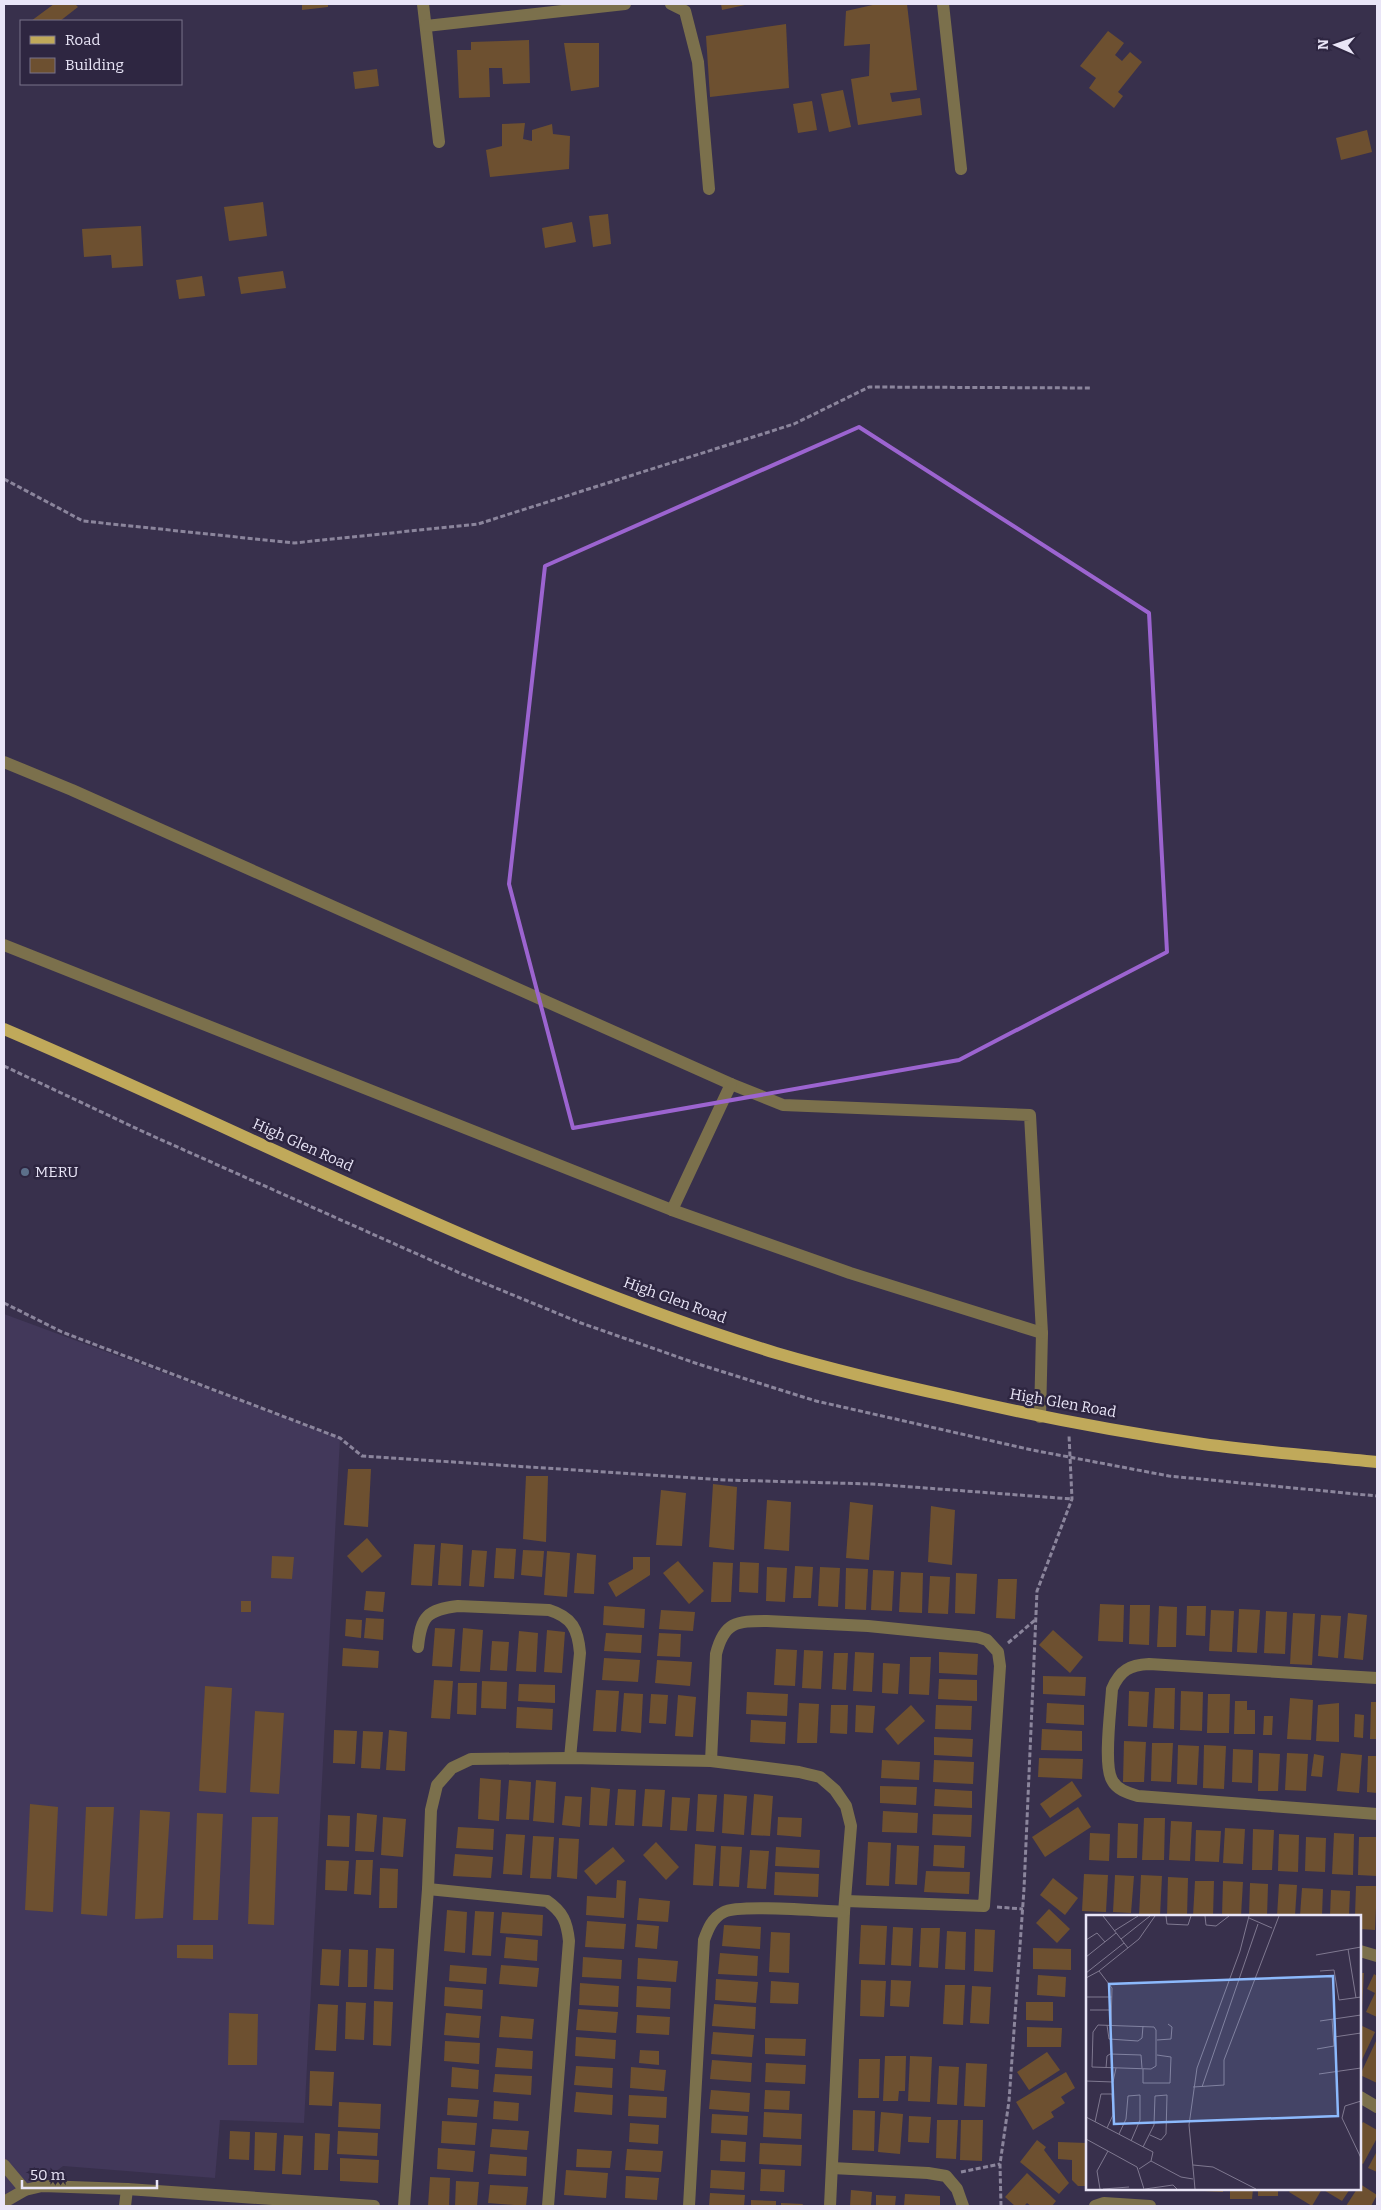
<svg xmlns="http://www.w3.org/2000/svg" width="1381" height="2210" viewBox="0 0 1381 2210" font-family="Bitter,serif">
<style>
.built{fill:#42385a}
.building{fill:#6d5030}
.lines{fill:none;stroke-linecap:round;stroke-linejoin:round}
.path{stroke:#8b859c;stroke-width:3;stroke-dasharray:5 2.5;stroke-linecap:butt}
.minor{stroke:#7b704c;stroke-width:12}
.major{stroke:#c0a95a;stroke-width:12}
.marked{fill:none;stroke:#9c64d0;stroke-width:4;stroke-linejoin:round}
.service-dot{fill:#5c6f8a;stroke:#2e2641;stroke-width:2}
.labels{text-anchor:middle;stroke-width:5;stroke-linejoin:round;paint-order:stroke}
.street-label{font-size:15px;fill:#e9e5f7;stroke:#2e2641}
.poi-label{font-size:15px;fill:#e9e5f7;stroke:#2e2641;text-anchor:start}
.inset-road{fill:none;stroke:#7f7890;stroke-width:1}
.view{fill:#8cb9fc;fill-opacity:0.15;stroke:#8cb9fc;stroke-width:2.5}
.inset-edge{fill:none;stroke:#e9e5f7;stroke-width:2.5}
</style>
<rect width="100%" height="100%" fill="#38304c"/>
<path class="built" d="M4,1314L340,1438L304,2123L220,2120L215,2178L63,2166L11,2206H4Z"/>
<g class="building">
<path d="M54,4H75L78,7L60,21H31Z"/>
<path d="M302,4H328V7L302,10Z"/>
<path d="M721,4H745V5L722,10Z"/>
<path d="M877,4H907L917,90L890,93L892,102L920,98L922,115L858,125L851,79L869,76L870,44L844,46L846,11Z"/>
<path d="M786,24L789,88L710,97L706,36Z"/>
<path d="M1108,31L1124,43L1115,55L1122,61L1130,52L1142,62L1118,92L1123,96L1114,108L1089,88L1096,78L1080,66Z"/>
<path d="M529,40L530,83L503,84L502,68H489L490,97L459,98L457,50H471V42Z"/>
<path d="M564,43H599V87L571,91Z"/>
<path d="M377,69L379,86L355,89L353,72Z"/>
<path d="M843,90L851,127L829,132L821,94Z"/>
<path d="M812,101L817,130L798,133L793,104Z"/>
<path d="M525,123L523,139L532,141V147V130L552,124L553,134L570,136L569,169L490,177L486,150L502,146V124Z"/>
<path d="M1367,130L1372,152L1341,160L1336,138Z"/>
<path d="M263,202L267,236L229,241L224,207Z"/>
<path d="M608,214L611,244L593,247L589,216Z"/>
<path d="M572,222L576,242L545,248L542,228Z"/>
<path d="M141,226L143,266L112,268L111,255L84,257L82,229Z"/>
<path d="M283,271L286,288L241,294L238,277Z"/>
<path d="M202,276L205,296L179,299L176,280Z"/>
<path d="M348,1469H371L368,1527L344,1525Z"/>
<path d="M526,1476H548L546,1542L523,1539Z"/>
<path d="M713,1484L737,1487L734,1550L709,1547Z"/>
<path d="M661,1490L686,1493L682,1546L656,1545Z"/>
<path d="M767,1500L791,1502L789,1551L764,1549Z"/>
<path d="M850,1502L873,1505L869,1560L846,1558Z"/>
<path d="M931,1506L955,1510L952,1565L928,1562Z"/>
<path d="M367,1538L382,1556L362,1573L347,1556Z"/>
<path d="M441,1543L463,1545L461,1586L438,1585Z"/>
<path d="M414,1544L435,1545L432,1586L411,1585Z"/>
<path d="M496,1548L516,1549L514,1579L494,1578Z"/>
<path d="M472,1550L487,1551L484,1587L469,1586Z"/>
<path d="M523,1550L544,1551L542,1577L521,1575Z"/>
<path d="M547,1551L570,1553L567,1597L544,1595Z"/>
<path d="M577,1553L596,1555L594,1594L574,1593Z"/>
<path d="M272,1556L294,1557L292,1579L271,1578Z"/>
<path d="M633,1557H650V1575L616,1597L608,1583L633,1569Z"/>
<path d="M678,1561L704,1591L689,1604L663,1573Z"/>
<path d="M713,1562L733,1563L731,1602H711Z"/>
<path d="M740,1562L759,1563L758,1593L739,1592Z"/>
<path d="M795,1566L813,1567L811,1598H793Z"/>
<path d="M767,1567L787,1568L785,1602L766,1601Z"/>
<path d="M820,1567L840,1568L838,1607L818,1606Z"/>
<path d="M846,1568L868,1569L866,1610L845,1609Z"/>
<path d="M873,1570L894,1571L892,1611L871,1610Z"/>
<path d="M901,1572L923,1573L922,1613L899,1612Z"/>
<path d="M956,1573L977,1574L975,1614L955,1613Z"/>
<path d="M930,1576L950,1577L948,1614L928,1613Z"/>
<path d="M998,1579H1017L1015,1619L996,1618Z"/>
<path d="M366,1591L385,1592L383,1612L364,1610Z"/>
<rect x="241" y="1601" width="10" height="11"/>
<path d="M1100,1604L1124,1605L1123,1642L1098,1641Z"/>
<path d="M1130,1605H1150L1149,1645L1129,1644Z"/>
<path d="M604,1606L645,1609L644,1628L603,1625Z"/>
<path d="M1159,1606L1177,1607L1176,1647H1157Z"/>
<path d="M1187,1606H1206L1205,1636L1186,1635Z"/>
<path d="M1239,1609L1260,1610L1257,1653L1237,1652Z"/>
<path d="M661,1610L695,1612L693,1631L659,1629Z"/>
<path d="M1211,1610L1234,1611L1232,1652L1209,1651Z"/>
<path d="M1266,1611L1287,1612L1285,1654L1264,1653Z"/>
<path d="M1293,1613L1315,1614L1312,1665L1290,1664Z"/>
<path d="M1348,1613L1367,1615L1363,1660L1344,1658Z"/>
<path d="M1321,1615L1341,1616L1338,1658L1318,1656Z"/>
<path d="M366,1618L384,1619L383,1640L364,1638Z"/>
<path d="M346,1619L362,1620L361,1638L345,1636Z"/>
<path d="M435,1628L455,1629L452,1667L432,1666Z"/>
<path d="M463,1628L483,1630L480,1672L460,1671Z"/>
<path d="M547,1630L565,1632L562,1673L544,1672Z"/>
<path d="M1053,1630L1083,1657L1070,1673L1039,1645Z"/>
<path d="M519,1631L538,1633L536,1672L516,1671Z"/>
<path d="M606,1633L642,1635L641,1653L604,1651Z"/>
<path d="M659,1633L681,1634L680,1657L657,1656Z"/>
<path d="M492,1641L509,1642L507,1671L490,1670Z"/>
<path d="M343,1648L379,1651L378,1668L342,1666Z"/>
<path d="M776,1649L797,1650L795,1686L774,1685Z"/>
<path d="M804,1650L823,1651L821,1689L802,1688Z"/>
<path d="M855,1652L874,1653L872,1692L853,1691Z"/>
<path d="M939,1652L978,1654L977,1675L939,1673Z"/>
<path d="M834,1653H848L846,1690L832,1689Z"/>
<path d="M910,1657H931L929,1695L909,1694Z"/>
<path d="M604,1658L640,1660L638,1682L602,1680Z"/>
<path d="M657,1660L692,1662L690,1686L655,1683Z"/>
<path d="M883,1663L900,1664L898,1694L882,1693Z"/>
<path d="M1043,1676L1086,1677L1085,1696L1043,1694Z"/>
<path d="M939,1679L977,1680V1701L938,1699Z"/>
<path d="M434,1680L453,1681L450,1719L431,1718Z"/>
<path d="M482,1681L507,1682L506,1709L481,1708Z"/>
<path d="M458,1683H477L476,1715L457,1714Z"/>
<path d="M519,1684L555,1685V1703L518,1701Z"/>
<path d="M205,1686L232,1688L226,1793L199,1791Z"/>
<path d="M1155,1688H1175L1174,1729L1153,1728Z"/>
<path d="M596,1690L619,1691L616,1732L593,1731Z"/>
<path d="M1129,1691L1149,1692L1147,1727L1128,1726Z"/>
<path d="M1181,1691L1203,1692L1202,1731L1180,1730Z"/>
<path d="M747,1692L788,1694L787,1716L746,1714Z"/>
<path d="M624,1693L643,1694L641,1733L621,1731Z"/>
<path d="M651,1694L668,1695L666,1724L649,1723Z"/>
<path d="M1208,1694H1230L1229,1733H1207Z"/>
<path d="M678,1695L696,1697L693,1737L675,1736Z"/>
<path d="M1290,1698L1313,1700L1311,1740L1287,1739Z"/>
<path d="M1235,1701H1247V1710H1255V1734H1234Z"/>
<path d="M1371,1702H1377V1739H1370Z"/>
<path d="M799,1703L819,1704L817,1743H797Z"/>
<path d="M1047,1703L1084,1705V1725L1046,1723Z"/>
<path d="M1339,1703V1742L1316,1741L1318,1705Z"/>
<path d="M831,1705H848L847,1734L830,1733Z"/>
<path d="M856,1705L875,1706L873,1733L855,1732Z"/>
<path d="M911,1705L925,1721L898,1745L885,1729Z"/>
<path d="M936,1705L972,1706L971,1730L935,1729Z"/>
<path d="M517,1707L553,1709L552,1730L516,1728Z"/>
<path d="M255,1711L284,1713L279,1794L250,1792Z"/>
<path d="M1355,1714L1364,1715L1363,1738L1354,1737Z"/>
<path d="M1264,1716H1273L1272,1735H1263Z"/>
<path d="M751,1720L786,1722L785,1744L750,1742Z"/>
<path d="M1042,1729L1082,1731V1751L1041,1750Z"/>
<path d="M334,1730L357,1731L355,1764L333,1763Z"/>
<path d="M389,1730L407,1732L405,1771L386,1770Z"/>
<path d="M363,1731L383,1732L380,1769L361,1768Z"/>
<path d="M934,1737L973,1739L972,1757L934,1755Z"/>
<path d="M1124,1741L1146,1742L1144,1782H1123Z"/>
<path d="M1152,1743H1173L1171,1782L1151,1781Z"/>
<path d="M1178,1745L1199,1746L1197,1785L1177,1784Z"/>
<path d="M1204,1745L1226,1746L1224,1789L1203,1788Z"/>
<path d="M1233,1749L1253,1750L1252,1783L1232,1782Z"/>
<path d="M1259,1753L1280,1754L1278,1791H1258Z"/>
<path d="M1287,1753L1308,1754L1306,1791L1285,1790Z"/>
<path d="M1341,1753L1362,1755L1359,1793L1337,1791Z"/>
<path d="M1314,1754L1324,1756L1322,1777L1311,1776Z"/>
<path d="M1368,1756H1377V1793L1367,1792Z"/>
<path d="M1039,1758L1083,1759L1082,1779L1038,1777Z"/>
<path d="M882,1760L920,1762L919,1780L881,1778Z"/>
<path d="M934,1760L974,1762L973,1784L933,1782Z"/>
<path d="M480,1778L501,1780L499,1821L478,1819Z"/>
<path d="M509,1780L531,1782L529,1820L506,1819Z"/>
<path d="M536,1780L556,1782L554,1823L533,1821Z"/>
<path d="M1072,1781L1082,1796L1050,1818L1040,1804Z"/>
<path d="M880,1786L917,1787L916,1805L880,1803Z"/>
<path d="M591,1787L610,1789L607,1826L589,1825Z"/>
<path d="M618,1789L636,1790L634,1826L615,1825Z"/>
<path d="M645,1789L665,1790L662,1827L642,1826Z"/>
<path d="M935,1789L972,1791V1808L934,1806Z"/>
<path d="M698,1794L717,1795L714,1832L696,1831Z"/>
<path d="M724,1794L747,1796L744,1835L722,1833Z"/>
<path d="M754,1794L773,1796L770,1836L751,1835Z"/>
<path d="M565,1796L582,1797L580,1827L562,1825Z"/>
<path d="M672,1797L690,1798L687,1831L670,1830Z"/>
<path d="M30,1804L58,1807L53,1912L25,1910Z"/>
<path d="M86,1807H114L107,1916L81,1914Z"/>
<path d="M1078,1807L1091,1827L1045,1857L1032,1837Z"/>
<path d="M140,1810L170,1812L163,1918L135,1919Z"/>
<path d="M883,1811L918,1813L917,1833L882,1832Z"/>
<path d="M197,1813L223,1814L218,1920H193Z"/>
<path d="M357,1813L377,1815L374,1852L355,1851Z"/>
<path d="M933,1814L972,1815L971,1837L932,1835Z"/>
<path d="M328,1815L350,1816L349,1847L327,1846Z"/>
<path d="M252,1817H278L274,1925L248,1924Z"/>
<path d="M383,1817L406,1819L403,1857L381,1855Z"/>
<path d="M778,1817L802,1818L801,1837L777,1835Z"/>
<path d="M1144,1818H1165L1164,1860H1142Z"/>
<path d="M1171,1821L1192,1822L1190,1861L1169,1860Z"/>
<path d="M1118,1823L1138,1824L1137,1858H1117Z"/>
<path d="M458,1827L494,1829L493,1850L456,1848Z"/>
<path d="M1225,1828L1245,1829L1243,1864L1223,1863Z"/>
<path d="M1253,1829L1274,1830L1272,1870H1252Z"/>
<path d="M1196,1830L1221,1831L1219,1862L1195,1861Z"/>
<path d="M1090,1833L1110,1834L1109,1861L1089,1860Z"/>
<path d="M1334,1833L1354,1834L1353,1875L1332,1874Z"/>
<path d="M506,1834L525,1835L522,1875L503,1874Z"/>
<path d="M1279,1834L1299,1835L1298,1872L1278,1871Z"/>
<path d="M533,1836L554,1837L551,1879L530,1878Z"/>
<path d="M1306,1837L1326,1838L1325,1872L1305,1871Z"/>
<path d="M1359,1837H1377V1876L1358,1875Z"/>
<path d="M559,1838L579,1839L577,1879L557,1877Z"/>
<path d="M656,1842L679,1867L666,1880L643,1855Z"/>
<path d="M868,1842L891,1843L889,1886L866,1885Z"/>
<path d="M695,1844L716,1846L713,1886L693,1885Z"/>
<path d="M897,1845L919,1846L917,1885L895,1884Z"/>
<path d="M934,1845L965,1846L964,1868L933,1866Z"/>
<path d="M721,1846L742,1847L739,1887L719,1886Z"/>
<path d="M613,1847L625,1861L596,1885L584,1871Z"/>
<path d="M776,1847L820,1850L819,1868L775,1866Z"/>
<path d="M750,1850L769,1851L766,1889L747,1888Z"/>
<path d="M455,1854L493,1857L491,1878L453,1876Z"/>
<path d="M326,1860L349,1861L347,1891L325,1890Z"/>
<path d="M356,1860H373L371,1895L354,1894Z"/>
<path d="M380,1868L398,1869L397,1908H379Z"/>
<path d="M926,1871L970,1872L969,1894L924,1892Z"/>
<path d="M775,1872L819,1874L818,1897L774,1895Z"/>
<path d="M1084,1874L1108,1875L1106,1912L1082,1911Z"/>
<path d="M1115,1875L1134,1876L1131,1913L1113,1912Z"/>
<path d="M1141,1875L1162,1876L1160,1916H1139Z"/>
<path d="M1168,1877L1188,1878L1187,1916H1167Z"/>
<path d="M1053,1878L1078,1898L1065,1915L1040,1895Z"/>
<path d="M617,1880L626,1881L624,1918L586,1915L587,1896L616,1898Z"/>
<path d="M1195,1881H1214L1213,1916H1193Z"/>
<path d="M1223,1881L1243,1882L1241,1916H1222Z"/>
<path d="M1250,1883L1268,1884L1267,1916H1249Z"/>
<path d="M1279,1884L1297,1885L1295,1916H1277Z"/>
<path d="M1356,1886H1377L1375,1930L1360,1929V1916H1355Z"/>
<path d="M1302,1888L1323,1889L1322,1916H1300Z"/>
<path d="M1331,1890L1350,1891L1349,1916H1330Z"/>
<path d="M639,1898L670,1901L668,1922L637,1920Z"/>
<path d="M1049,1909L1070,1929L1057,1943L1036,1923Z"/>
<path d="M447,1910L467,1912L465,1953L444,1951Z"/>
<path d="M475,1911L494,1912L491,1956L472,1955Z"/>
<path d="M502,1912L543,1915L542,1936L500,1933Z"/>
<path d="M587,1921L626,1924L624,1949L585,1947Z"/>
<path d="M637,1924L659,1926L657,1949L635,1947Z"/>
<path d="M724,1925L761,1927L760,1949L722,1946Z"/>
<path d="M861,1925L887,1926L885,1965L859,1964Z"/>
<path d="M893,1927L913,1928L911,1966L891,1965Z"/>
<path d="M921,1928H940L938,1968L919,1967Z"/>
<path d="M975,1929L995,1930L993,1972L974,1971Z"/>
<path d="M947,1931L966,1932L965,1970L945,1969Z"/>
<path d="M771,1932L790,1933L789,1973L769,1972Z"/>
<path d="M506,1937L538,1940L537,1961L504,1958Z"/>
<path d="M177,1945H213V1959L177,1958Z"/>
<path d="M376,1948L394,1949L393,1990L374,1989Z"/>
<path d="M1033,1948L1071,1949V1970L1033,1969Z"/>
<path d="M322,1949L341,1950L339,1986L320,1985Z"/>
<path d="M349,1949L368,1950L367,1987H348Z"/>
<path d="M720,1953L758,1956L757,1976L718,1974Z"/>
<path d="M583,1957L622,1960L621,1979L582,1977Z"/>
<path d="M638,1958L678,1961L676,1982L637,1979Z"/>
<path d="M450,1965L487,1968L486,1984L449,1981Z"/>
<path d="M501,1965L539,1968L537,1987L499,1984Z"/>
<path d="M1360,1973H1364L1362,2007H1360Z"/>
<path d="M1374,1974L1377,1976V2017L1366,2012L1375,1993L1367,1989Z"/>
<path d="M1038,1975L1066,1977L1065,1997L1037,1995Z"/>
<path d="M716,1979L758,1982L756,2003L715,2000Z"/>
<path d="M861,1980L886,1981L884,2017L860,2016Z"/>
<path d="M891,1980L911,1981L909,2007L890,2006Z"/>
<path d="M771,1981L799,1983L798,2004L770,2003Z"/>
<path d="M580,1983L619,1986L618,2007L579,2005Z"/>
<path d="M945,1985H965L963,2025L943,2024Z"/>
<path d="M637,1986L671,1988L670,2009L636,2007Z"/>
<path d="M972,1986L991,1987L989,2024L970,2023Z"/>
<path d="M445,1987L483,1990L482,2009L444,2006Z"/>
<path d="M374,2001L393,2002L391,2046L373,2045Z"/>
<path d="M346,2002L366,2003L364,2040L345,2039Z"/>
<path d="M1026,2002H1053V2021L1026,2020Z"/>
<path d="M318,2004L338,2005L336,2051L315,2050Z"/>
<path d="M714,2004L756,2007L755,2029L712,2026Z"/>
<path d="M578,2009L618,2012L616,2033L576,2030Z"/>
<path d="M229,2013L258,2014L257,2065H228Z"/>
<path d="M446,2013L481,2016L479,2038L444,2035Z"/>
<path d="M637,2015L670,2017L669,2035L636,2033Z"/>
<path d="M501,2016L534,2019L532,2039L499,2037Z"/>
<path d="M1360,2025L1375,2032L1360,2064Z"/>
<path d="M1027,2027L1062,2028L1061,2047H1027Z"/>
<path d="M713,2032L754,2035L752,2057L711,2054Z"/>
<path d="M576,2037L616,2040L615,2059L575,2056Z"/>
<path d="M765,2038L806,2039L805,2056L765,2054Z"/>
<path d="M1377,2039V2083L1360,2075Z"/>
<path d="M445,2041L480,2043L479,2064L444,2061Z"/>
<path d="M497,2048L533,2051L532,2069L495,2067Z"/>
<path d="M640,2050L659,2051V2065L639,2063Z"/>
<path d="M1047,2052L1060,2070L1029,2090L1017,2072Z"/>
<path d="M885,2056H906L905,2091H899L898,2101H883Z"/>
<path d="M910,2056L932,2057L930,2102L908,2101Z"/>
<path d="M859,2059H880L879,2098H858Z"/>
<path d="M712,2060L752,2063L751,2082L710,2079Z"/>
<path d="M766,2063L806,2065L805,2084L765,2082Z"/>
<path d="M966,2063L987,2064L985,2107L964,2106Z"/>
<path d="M576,2066L613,2068L612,2088L574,2085Z"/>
<path d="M939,2066L959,2067L957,2105L937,2104Z"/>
<path d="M452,2067L479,2070L478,2089L451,2087Z"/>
<path d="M631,2067L666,2070L664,2091L630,2088Z"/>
<path d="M310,2071L334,2072L332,2106L309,2105Z"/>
<path d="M1066,2072L1075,2088L1061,2097L1065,2103L1051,2112L1054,2117L1033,2130L1016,2102Z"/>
<path d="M495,2074L532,2076L531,2095L493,2092Z"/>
<path d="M711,2090L750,2093L749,2112L709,2109Z"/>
<path d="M765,2090L790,2091L789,2110L764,2109Z"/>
<path d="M576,2092L613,2095L612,2115L574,2112Z"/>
<path d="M629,2095L667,2097L666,2118L628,2116Z"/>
<path d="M448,2098L479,2100L477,2117L447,2115Z"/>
<path d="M494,2101L519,2103L518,2121L493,2119Z"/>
<path d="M339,2102L381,2104L380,2129L338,2127Z"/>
<path d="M853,2110L875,2111L874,2151L852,2150Z"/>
<path d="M764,2112L802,2114L801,2139L763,2137Z"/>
<path d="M881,2112L903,2114L900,2154L878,2152Z"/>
<path d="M712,2114L748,2116L747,2135L711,2133Z"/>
<path d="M909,2116L931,2117L929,2143L908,2142Z"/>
<path d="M937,2120H958L956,2159L936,2158Z"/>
<path d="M961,2120H983L982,2161L960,2160Z"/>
<path d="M442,2121L477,2123L475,2145L441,2143Z"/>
<path d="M1363,2122L1377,2130V2138L1363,2164L1360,2162V2127Z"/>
<path d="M630,2123L659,2125L658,2144L629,2142Z"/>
<path d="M492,2129L529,2131L527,2150L490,2147Z"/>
<path d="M230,2131L250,2132L249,2160L229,2159Z"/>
<path d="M338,2131L378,2133L377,2156L337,2154Z"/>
<path d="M255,2132L277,2133L275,2171L254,2170Z"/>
<path d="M315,2133L330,2134L328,2170H314Z"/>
<path d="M284,2135L303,2136L301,2175L282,2174Z"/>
<path d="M721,2140L746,2142L745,2162L720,2161Z"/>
<path d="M1037,2140L1046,2147L1044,2150L1069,2183L1059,2194L1020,2162Z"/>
<path d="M1058,2142L1087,2143V2186H1078L1072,2180V2160L1058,2159Z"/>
<path d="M760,2143L802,2145L801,2166L759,2164Z"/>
<path d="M438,2148L475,2151L473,2172L437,2169Z"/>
<path d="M577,2149L612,2151L610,2168L576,2167Z"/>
<path d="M627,2149L663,2151L661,2172L625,2170Z"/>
<path d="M1377,2151V2172L1368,2168Z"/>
<path d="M490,2154L527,2157L526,2176L488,2174Z"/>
<path d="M340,2158L379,2160L378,2183L340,2181Z"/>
<path d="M761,2169L785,2170L784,2192L760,2191Z"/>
<path d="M566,2170L608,2173L606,2198L564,2195Z"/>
<path d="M711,2170L745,2172L744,2190L710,2188Z"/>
<path d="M1027,2173L1056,2201L1052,2206H1031L1027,2203L1024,2206H1015L1005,2197Z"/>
<path d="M626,2176L659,2178L657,2200L625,2198Z"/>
<path d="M430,2177L450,2178L449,2206H428Z"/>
<path d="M456,2181L479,2182L477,2206H455Z"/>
<path d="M1360,2184L1377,2195L1371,2206H1346L1357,2189H1360Z"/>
<path d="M490,2185L528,2187L526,2206L488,2203Z"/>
<path d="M1204,2189H1223V2192L1204,2191Z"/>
<path d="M1230,2189H1253L1252,2199H1230Z"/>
<rect x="1258" y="2189" width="20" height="7"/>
<path d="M1291,2189H1322L1312,2206L1289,2192Z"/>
<path d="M1322,2189H1350L1342,2201Z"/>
<path d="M851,2190L872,2192L871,2206H850Z"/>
<path d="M710,2193L745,2195L744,2206H709Z"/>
<path d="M905,2194L940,2196V2206H904Z"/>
<path d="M876,2195L896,2196L895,2206H876Z"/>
<path d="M751,2200L776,2201V2206H751Z"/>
<path d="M781,2203L803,2204L802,2206H781Z"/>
</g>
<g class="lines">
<g class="path">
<path d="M4,479L83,521L294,543L478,524L794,424L869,387L1092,388"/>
<path d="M4,1066L146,1133L462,1274L581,1323L698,1364L816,1401L1032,1450L1169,1476L1377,1496"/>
<path d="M4,1303L62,1332L340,1438L362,1456L726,1480L872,1484L1072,1499"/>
<path d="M1008,1643L1035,1620"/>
<path d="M997,1907L1023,1909"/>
<path d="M961,2172L1000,2164"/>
<path d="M1001,2206L1000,2164L1009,2101L1024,1889L1037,1591L1072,1499L1069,1435"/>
</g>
<g class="minor">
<path d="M423,4L439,142"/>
<path d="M671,4L685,11L698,62L709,189"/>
<path d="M943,4L961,169"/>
<path d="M426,26L625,4"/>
<path d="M4,762L72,790L731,1084L783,1105L1030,1115L1042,1333L1040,1417"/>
<path d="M4,945L672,1210L850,1273L1042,1333"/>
<path d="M672,1210L731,1084"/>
<path d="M418,1647C421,1616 427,1610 458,1606L549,1610C572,1617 578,1629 580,1653L570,1758"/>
<path d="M1377,1678L1149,1664C1130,1665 1120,1670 1112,1689C1111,1708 1103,1765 1112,1780C1117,1790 1128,1793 1138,1796L1377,1814"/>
<path d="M711,1761L716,1654C724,1622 736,1621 767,1621L868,1626L978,1637L987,1640L998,1652L1000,1666L984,1906L846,1901"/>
<path d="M428,1889L547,1901C563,1912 567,1922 569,1941L548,2206"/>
<path d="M1360,1951L1377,1956"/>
<path d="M1360,2097L1377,2107"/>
<path d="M4,2165L25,2190"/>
<path d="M832,2168L928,2173L946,2176L957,2189L963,2206"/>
<path d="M4,2202L25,2190L42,2186L127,2189L374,2206"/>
<path d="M125,2206L127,2189"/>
<path d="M404,2206L428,1889L431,1810L437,1785L452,1768L471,1759L570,1758L711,1761L799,1772L820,1777L835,1790L846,1806L851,1826L844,1912L830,2206"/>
<path d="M689,2206L704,1940C708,1929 712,1918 724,1912C739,1904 822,1911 844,1912"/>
<path d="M1095,2206L1104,2203L1150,2206"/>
</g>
<path class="major" d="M4,1029C260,1138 509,1271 776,1353C834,1370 893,1384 953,1397C1035,1416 1119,1432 1203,1444C1261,1452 1319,1456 1377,1462"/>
</g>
<path class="marked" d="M859,427L1149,613L1167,952L959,1060L573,1128L509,884L545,566Z"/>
<circle class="service-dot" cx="25" cy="1172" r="5"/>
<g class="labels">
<g class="street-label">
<text transform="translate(303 1145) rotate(24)" y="5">High Glen Road</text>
<text transform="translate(675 1300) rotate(20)" y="5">High Glen Road</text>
<text transform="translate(1063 1403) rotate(10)" y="5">High Glen Road</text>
</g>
<g class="poi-label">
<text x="35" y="1177">MERU</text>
</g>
</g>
<g transform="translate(1086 1915)">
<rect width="275" height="275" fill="#38304c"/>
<path class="inset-road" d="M17,1L42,33M80,1L81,9L102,10L105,1M119,1L120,10L130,11L143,1M163,3L186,13M28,16L52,1M35,24L64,1M0,25L11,18L19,27M262,34L270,83M230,40L275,32M0,42L30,18M13,56L26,73L25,110M234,56L248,55L253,85L275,82M0,58L38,28M0,63L13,56L53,24L69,1M0,82H26M4,95H25M234,106L275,100M12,110L68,112L70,115V151L65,154L6,152L7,117ZM21,110L23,124L52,126L56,123L57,111M248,122L275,118M71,125L85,124L86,112L82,109M231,134L248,131L246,104M20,153L21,141L24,139L55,140L56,153M57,154V168H84L85,142L71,140M233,159L275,153M0,166L27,167L30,153M107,172L138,170V145L193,1M116,172L172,9M275,186L259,191L256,203L275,243M0,202L67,237L65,246M9,207L15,179H26L27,200L21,213M33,219L40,204L42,181L54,180V205L45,226M0,224L51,252L58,274M57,232L68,210L69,181L81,180L80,219L75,225L64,220M107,250L127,252L170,274M53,254L65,246L95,262L107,264M14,274L11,256L22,236M17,274L43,272M59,274L87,270L91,274M109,274L103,210L111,153L154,36L163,1"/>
<path class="view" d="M247,61L252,201L28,209L23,69Z"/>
<rect width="275" height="275" class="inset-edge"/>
</g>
<rect width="1381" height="2210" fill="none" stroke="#e9e5f7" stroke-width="10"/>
<rect x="20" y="20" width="162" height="65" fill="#2e2641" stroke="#79728a"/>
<rect x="30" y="36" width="25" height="8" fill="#c0a95a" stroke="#79728a"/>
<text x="65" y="45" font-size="15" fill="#e9e5f7">Road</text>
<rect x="30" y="58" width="25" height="15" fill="#6d5030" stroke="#79728a"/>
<text x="65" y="70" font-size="15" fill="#e9e5f7">Building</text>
<g transform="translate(1336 45) rotate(272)" stroke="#2e2641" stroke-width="4" paint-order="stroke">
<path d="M0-4L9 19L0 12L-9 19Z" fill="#e9e5f7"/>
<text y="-8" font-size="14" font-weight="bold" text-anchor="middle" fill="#e9e5f7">N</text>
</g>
<path d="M22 2180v8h135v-8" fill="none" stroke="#e9e5f7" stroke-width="2.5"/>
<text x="30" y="2180" font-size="15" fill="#e9e5f7" stroke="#2e2641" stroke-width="4" paint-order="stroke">50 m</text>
</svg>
